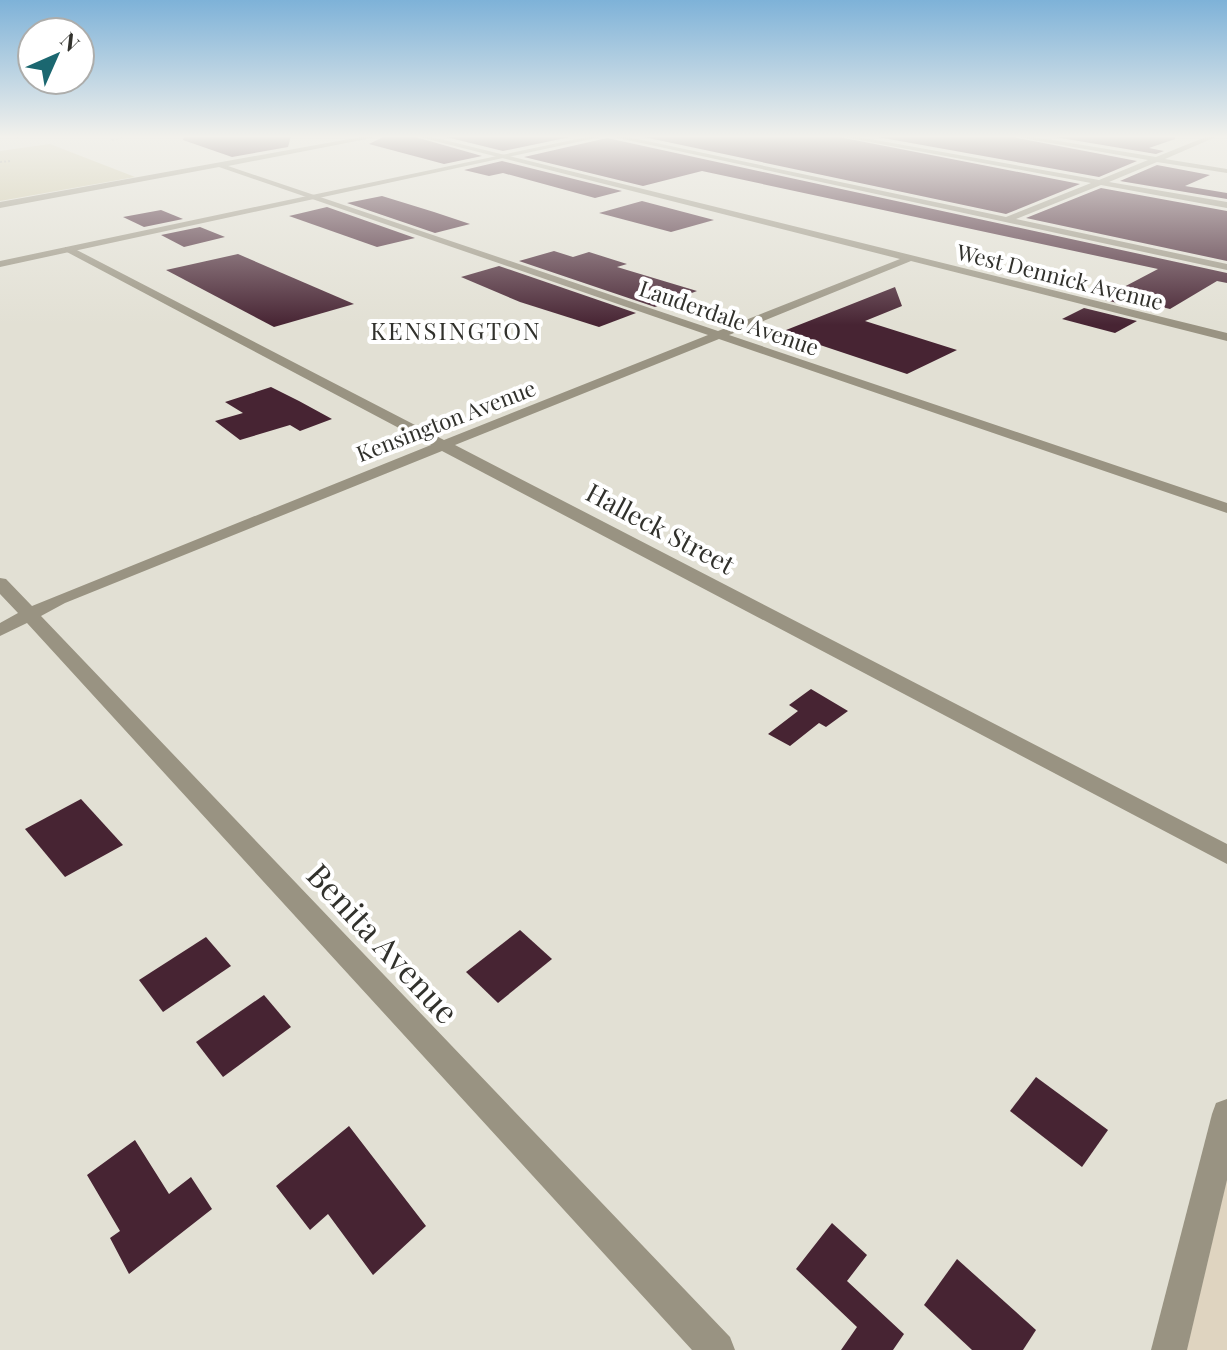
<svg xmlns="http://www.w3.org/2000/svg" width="1227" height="1350" viewBox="0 0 1227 1350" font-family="'Playfair Display',serif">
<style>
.industrial{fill:#dfd4c0}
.green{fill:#cbc5a1}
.building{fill:#472433}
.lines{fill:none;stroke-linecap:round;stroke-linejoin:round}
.path{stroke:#9c9b92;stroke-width:2;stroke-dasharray:2 2;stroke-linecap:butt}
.minor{fill:#999382;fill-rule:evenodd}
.tertiary{fill:#999382;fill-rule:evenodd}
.labels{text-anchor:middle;stroke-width:8;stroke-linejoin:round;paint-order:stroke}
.far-street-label{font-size:22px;fill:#31312c;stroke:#fff}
.far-neighbourhood-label{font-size:24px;letter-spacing:2px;fill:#31312c;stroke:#fff}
.street-label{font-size:26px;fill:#31312c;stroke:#fff}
.near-street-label{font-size:32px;fill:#31312c;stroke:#fff}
</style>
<rect width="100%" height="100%" fill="#e2e0d4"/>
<path class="industrial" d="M1227,1114V1350H1169Z"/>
<path class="green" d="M50,144L135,177L0,201V151Z"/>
<g class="building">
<path d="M184,136H291L288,147L232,157L183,140Z"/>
<path d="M385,136H412L482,156L444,164L369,144Z"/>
<path d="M442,136H575L503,151Z"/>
<path d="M639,136H834L1080,184L1006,214Z"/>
<path d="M872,136H1007L1137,161L1099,177Z"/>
<path d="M1049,136H1175V139L1149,148L1164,151L1156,154Z"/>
<path d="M607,138L1227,273V283L1217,281L1170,309L1162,307L1154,312L1101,299L1158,269L702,171L643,186L524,157Z"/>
<path d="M502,161L622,191L595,198L503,173L489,176L464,170Z"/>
<path d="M1157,165L1210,175L1185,186L1227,193V199L1120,181Z"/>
<path d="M1101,188L1227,211V261L1026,218Z"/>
<path d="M382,196L434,212L470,224L435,233L347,203Z"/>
<path d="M642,201L714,220L671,232L599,213Z"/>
<path d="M327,207L415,238L377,247L289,216Z"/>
<path d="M161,210L183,219L144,227L123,217Z"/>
<path d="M200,227L225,237L184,247L161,235Z"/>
<path d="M554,251L573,257L589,252L627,264L617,267L697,291L655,307L519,261Z"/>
<path d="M238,254L354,304L274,327L166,270Z"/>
<path d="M499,266L636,313L599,327L520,302L461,277Z"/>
<path d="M895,287L902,306L865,321L957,350L907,374L781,332Z"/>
<path d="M1084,308L1137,321L1115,333L1062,319Z"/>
<path d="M271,387L299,401L332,419L300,431L290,425L240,440L215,421L243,413L225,402Z"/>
<path d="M811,689L848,711L826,727L819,723L790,746L768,734L798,711L789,705Z"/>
<path d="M81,799L123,845L65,877L25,829Z"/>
<path d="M520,930L552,959L498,1003L466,972Z"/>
<path d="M206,937L231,966L163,1012L139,980Z"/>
<path d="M264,995L291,1027L223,1077L196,1042Z"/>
<path d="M1036,1077L1108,1130L1082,1167L1010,1111Z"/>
<path d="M349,1126L426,1226L373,1275L328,1214L310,1230L276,1186Z"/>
<path d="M135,1140L169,1194L191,1177L212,1209L129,1274L110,1238L120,1231L87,1175Z"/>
<path d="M832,1223L867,1255L847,1281L904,1334L893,1350H841L857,1327L796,1269Z"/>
<path d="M957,1259L1036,1330L1023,1350H972L924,1305Z"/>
</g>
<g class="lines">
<g class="path">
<path d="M17,137L25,136"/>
<path d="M112,140L128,136"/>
<path d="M0,162L10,161"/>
</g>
<g class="minor">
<path d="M366,136H382L228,166L718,331L900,259L415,136H428L1227,333V341L911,261L729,335L1227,503V513L719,339L455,445L1227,844V864L442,451L65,603L41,616L730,1337L735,1350H692L27,623L0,636V623L18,613L0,594V578L6,579L32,606L431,445L65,251V247H71L444,440L708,335L219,167L0,208V202Z"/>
<path d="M609,136H623L1006,217L1091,183L837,136H853L1099,180L1148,160L1010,136H1028L1156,157L1208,136H1218L1165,159L1227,169V173L1157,162L1109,182L1227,202V208L1101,185L1016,219L1227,264V270Z"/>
</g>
<g class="tertiary">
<path d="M591,136H605L0,267V261Z"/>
<path d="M1227,1099V1180L1187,1350H1151L1212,1114L1216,1103Z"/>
</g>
</g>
<linearGradient id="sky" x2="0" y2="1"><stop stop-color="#7eb2d8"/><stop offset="0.42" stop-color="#f2f1ec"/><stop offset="1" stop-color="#f2f1ec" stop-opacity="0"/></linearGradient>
<rect width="1227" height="325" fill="url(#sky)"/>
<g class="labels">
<g class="far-street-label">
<text transform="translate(1060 277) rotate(14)" y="8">West Dennick Avenue</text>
<text transform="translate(729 318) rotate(19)" y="8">Lauderdale Avenue</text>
<text transform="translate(446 421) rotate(-21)" y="8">Kensington Avenue</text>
</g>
<g class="far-neighbourhood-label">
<text x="456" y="340">KENSINGTON</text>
</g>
<g class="street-label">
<text transform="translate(660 529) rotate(28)" y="9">Halleck Street</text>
</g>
<g class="near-street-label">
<text transform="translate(382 944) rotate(47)" y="11">Benita Avenue</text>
</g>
</g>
<g transform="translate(56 56) rotate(45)"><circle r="38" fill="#ffffff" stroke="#adadab" stroke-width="2"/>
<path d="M0-6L14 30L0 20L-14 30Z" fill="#1b6770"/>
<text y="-12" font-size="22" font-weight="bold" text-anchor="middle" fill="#31312c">N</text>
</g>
</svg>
